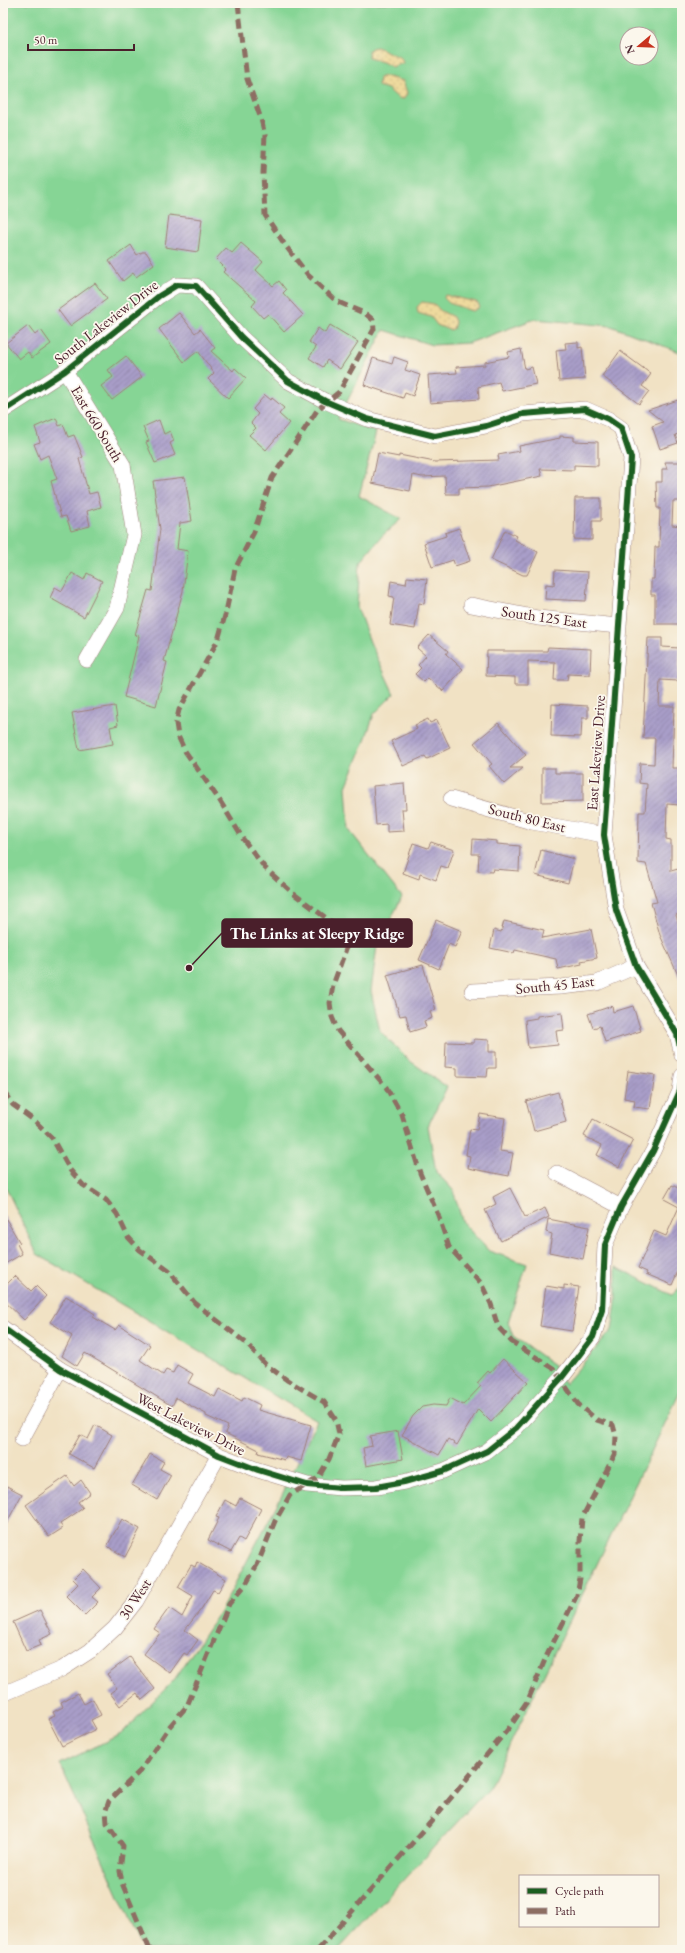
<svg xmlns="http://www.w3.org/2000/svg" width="685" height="1953" viewBox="0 0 685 1953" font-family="'EB Garamond',serif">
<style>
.green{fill:#86d595;stroke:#687a60;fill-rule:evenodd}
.sand{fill:url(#sand-dots);stroke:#9c7c64}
.building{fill:url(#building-hatch)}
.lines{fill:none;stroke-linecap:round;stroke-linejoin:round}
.street-casing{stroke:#9e8078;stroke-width:16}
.street{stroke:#fff;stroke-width:15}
.quiet{stroke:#8d6e63;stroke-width:5;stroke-dasharray:10 5;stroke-linecap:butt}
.cycleway-casing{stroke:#fbf7ec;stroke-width:8}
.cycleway{stroke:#1b5e20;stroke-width:6}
.labels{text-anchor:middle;stroke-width:3.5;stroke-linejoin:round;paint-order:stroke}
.street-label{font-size:15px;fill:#4a1f2b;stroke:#fbf7ec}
.leader{fill:none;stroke:#4a1f2b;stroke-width:1.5}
.callout-dot{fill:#4a1f2b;stroke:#fbf7ec;stroke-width:1.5}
.callout{fill:#4a1f2b;stroke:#4a1f2b;stroke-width:1.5}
.callout-label{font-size:16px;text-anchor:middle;font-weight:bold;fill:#fff}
</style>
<defs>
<pattern id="sand-dots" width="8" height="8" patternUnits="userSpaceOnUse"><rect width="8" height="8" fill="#eeda9e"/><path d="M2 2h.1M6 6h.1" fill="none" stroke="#cebb88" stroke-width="1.8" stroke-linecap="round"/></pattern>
<pattern id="building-hatch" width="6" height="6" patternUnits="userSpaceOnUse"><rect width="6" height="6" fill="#a99ec9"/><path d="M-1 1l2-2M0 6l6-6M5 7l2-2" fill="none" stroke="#8c80a3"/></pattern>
</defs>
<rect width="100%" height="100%" fill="#fbf7ec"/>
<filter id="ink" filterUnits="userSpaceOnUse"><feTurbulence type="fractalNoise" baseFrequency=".025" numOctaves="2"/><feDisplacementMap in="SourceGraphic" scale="8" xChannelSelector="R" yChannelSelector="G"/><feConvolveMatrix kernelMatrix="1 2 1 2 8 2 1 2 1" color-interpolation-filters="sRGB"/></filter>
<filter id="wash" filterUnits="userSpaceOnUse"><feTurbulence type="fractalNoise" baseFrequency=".012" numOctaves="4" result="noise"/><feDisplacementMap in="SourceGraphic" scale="16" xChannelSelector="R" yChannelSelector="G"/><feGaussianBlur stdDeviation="0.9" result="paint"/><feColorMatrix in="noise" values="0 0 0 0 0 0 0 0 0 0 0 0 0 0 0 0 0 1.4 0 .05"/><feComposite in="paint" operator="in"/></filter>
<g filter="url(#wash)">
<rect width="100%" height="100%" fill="#f1e2c4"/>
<path class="green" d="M3,3H682V353L611,326L535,319L469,343L432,345L384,330L338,419L376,432L359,496L401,519L382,536L360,563L357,607L370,642L394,694L374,714L363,746L346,787L349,830L402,897L377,946L371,991L380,1031L410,1061L447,1087L428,1126L436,1172L453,1190L463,1223L489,1251L527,1264L508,1322L513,1336L554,1365L565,1384L612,1330L616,1303V1267L672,1295L682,1285V1388L489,1788L338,1950H143L60,1764L121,1734L174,1680L220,1612L282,1495L317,1421L37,1254L3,1181ZM627,34H651V58H627Z"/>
<g class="sand">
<path d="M377,47L401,58L403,63L392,67L383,62L369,58L368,51L372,48Z"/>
<path d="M384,76L403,81L407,93L404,99L398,98L388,89L378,86L379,78Z"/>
<path d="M445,295L476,302L479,304L478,308L472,311L449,303L444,298Z"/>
<path d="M422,302L434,304L441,311L453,317L455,322L453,329L449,330L437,325L431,317L418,313L417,307Z"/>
</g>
<g id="blocks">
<g class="building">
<path d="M169,215L202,219L198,252L165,247Z"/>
<path d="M241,243L263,262L256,270L273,286L279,281L286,290L283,293L303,315L284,332L268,314L263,318L252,306L256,301L223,272L226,269L216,259L226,248L232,253Z"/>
<path d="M131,245L137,255L142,252H146L154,264L136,277L133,273L123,281L109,261Z"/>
<path d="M95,283L107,299L70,326L58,310Z"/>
<path d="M179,313L195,333L200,329L215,348L211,351L233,371L235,368L246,378L228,398L208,379L214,373L198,351L184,362L159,329Z"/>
<path d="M330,325L358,342L340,369L327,360L323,367L309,358L316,347L309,342L318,328L325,333Z"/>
<path d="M28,326L35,335L41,330L51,344L32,358L28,352L19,359L6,343Z"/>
<path d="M578,342V348L582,347L585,379L559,381L556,350L566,349L565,343Z"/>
<path d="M521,349L525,369L532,367L536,384L502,391L499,382L478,387L479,399L430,403L428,375L457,373L456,367L485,365V362L509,357L508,352Z"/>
<path d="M620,351L651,374L642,386L649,391L639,404L602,376Z"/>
<path d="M126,356L142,377L112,400L101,386L113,377L108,370Z"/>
<path d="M394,357L408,362L405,370L420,375L413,396L405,393L403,398L364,385L373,358L392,364Z"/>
<path d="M265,395L271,400L272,398L284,408L279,414L289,423L266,450L249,435L256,428L251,423L258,414L253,409Z"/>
<path d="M678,400L682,411V433L675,435L678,443L660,449L652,426L663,422L648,410Z"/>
<path d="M56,418L59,426L63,424L68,437L74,435L83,457L79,459L89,494L97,492L101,507L87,511L90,526L71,531L66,516L61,517L51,481L57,479L48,455L40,459L34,444L40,442L35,427Z"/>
<path d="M159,420L164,434L170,431L174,441L170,443L175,455L155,463L146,442L149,441L143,427Z"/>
<path d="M560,436L574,437V441L598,442V466L574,465V470L540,469L542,476L488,487L459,488V494H446L445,476L422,477L413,475L410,491L372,483L378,453L399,457V455L435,462L499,460L498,455L520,451L519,446L560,438Z"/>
<path d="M665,462H682V501H673L672,525L682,526V624H655V595H651V579H654L655,547H659L660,508H657L656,482H662V469H667Z"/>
<path d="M185,477L192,521L180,523L177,549L188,551L183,591L164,661L167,662L156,706L124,697L139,636L135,635L148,590L152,591L160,529L153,481Z"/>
<path d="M575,498H601V521H592V540L574,539Z"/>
<path d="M459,528L470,561L455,566L453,560L432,567L424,543L446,536L445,533Z"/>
<path d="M505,530L517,536L515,540L538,552L527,575H523L491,560Z"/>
<path d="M555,570L588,572L586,601L545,599L546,584L554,585Z"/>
<path d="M72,573L84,580L87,573L102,581L84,617L50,598L55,587L62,591Z"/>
<path d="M407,577L427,579L424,604L419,603L415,629L390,625L394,597L389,596L391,581L406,584Z"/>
<path d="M429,635L448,651L446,654L463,669L443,691L428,678L424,682L415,674L421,668L418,665L426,656L417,648Z"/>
<path d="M648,638H662V647L680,648L678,681L660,680L659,706H674L672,768H679L678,779H682L680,805L667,804L666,839L671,840V871L678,869L682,884V913L676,915L682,937V984L660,935L651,903L657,902L646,864L638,863L639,812H645L647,784L639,783L640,763L654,764L655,738H643Z"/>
<path d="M548,647L591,649L590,675L568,674L567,680H554L555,662L528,661V684H515V677L486,676L487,651H547Z"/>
<path d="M552,704L588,706V718H582L581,737L551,736Z"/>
<path d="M115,706L118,725L110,727L113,744L79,750L72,713Z"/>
<path d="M428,719L430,723L437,720L450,748L427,759L425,756L403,766L391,741L417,729L415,725Z"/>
<path d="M498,723L526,755L510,768H523L504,784L489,766L492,764L474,743Z"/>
<path d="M542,768H555V773H583V801L542,802Z"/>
<path d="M404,783L406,809H402L404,831L387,832V824L376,825L373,786Z"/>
<path d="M473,839L497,841V844L520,846L519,871L493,869L492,872L478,871L479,854H472Z"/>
<path d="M431,842L454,850L448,868L441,866L436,880L420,874L419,879L403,873L413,843L428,848Z"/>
<path d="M541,850L574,859L568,883L535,875Z"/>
<path d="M436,920L462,931L455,947L449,944L439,969L419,960Z"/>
<path d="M504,921L544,930L542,938L591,929L597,958L581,961L582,964L558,969L556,959L515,950L514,953L490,948L494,930L501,932Z"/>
<path d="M423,965L436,1010L430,1011L432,1018L424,1021L426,1027L410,1032L406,1015L400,1016L387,975Z"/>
<path d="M612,1006L613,1012L633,1006L641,1031L605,1042L600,1026L593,1028L588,1014Z"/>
<path d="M562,1013L564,1030L556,1031L558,1045L528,1048L525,1020L537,1018V1016Z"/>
<path d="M474,1039L489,1040V1052H496V1068H488L487,1077L457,1076V1068L445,1067L446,1042L474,1043Z"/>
<path d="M628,1071L655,1075L650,1109L634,1107L635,1100L624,1098Z"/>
<path d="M558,1092L566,1122L534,1131L526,1101Z"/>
<path d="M480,1114L505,1118L500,1151L513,1153L509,1176L468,1168L470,1156L466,1155L470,1129L477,1130Z"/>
<path d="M593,1119L633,1140L619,1167L597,1155L602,1145L584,1136Z"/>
<path d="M672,1185L682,1190V1262L672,1285L646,1274L647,1272L638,1268L654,1231L666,1236L679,1207L664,1199Z"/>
<path d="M510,1188L525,1217L545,1208L549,1217L501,1241L485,1210L496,1204L493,1197Z"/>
<path d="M3,1214L20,1243L17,1244L22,1254L3,1265Z"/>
<path d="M548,1219L589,1227L583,1259L549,1252L552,1234L546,1232Z"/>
<path d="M15,1276L31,1291L36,1286L46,1296L24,1320L3,1300V1288Z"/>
<path d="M564,1285L579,1287L572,1331L540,1326L546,1286L564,1289Z"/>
<path d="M66,1296L95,1314L93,1317L115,1330L119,1325L150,1345L140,1360L163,1375L166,1370L173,1373L177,1365L193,1374L188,1383L215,1397L219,1389L242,1401L244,1397L260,1405L258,1410L311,1425L301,1461L286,1457L285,1460L258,1453L259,1450L225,1433L228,1426L206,1416V1414L176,1398L172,1406L85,1353L77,1366L62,1356L72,1336L50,1322Z"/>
<path d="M503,1359L528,1382L491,1422L478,1409L457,1445L448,1439L439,1455L402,1435L413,1416L422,1407L433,1405L446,1406L450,1398L463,1405L481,1386L477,1383L488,1371L490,1373Z"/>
<path d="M95,1425L112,1435L94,1468L69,1454L80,1435L88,1439Z"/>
<path d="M398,1431L403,1459L366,1466L363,1448L372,1446L370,1436Z"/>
<path d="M150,1454L164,1462L160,1469L171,1475L157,1500L132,1485Z"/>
<path d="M67,1476L74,1486L81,1480L90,1493L78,1502L83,1508L60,1524L63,1528L49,1537L26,1505Z"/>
<path d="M3,1484L22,1494L3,1530Z"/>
<path d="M240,1498L261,1509L244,1541L239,1538L231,1552L208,1540L219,1518L216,1517L225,1500L236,1506Z"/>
<path d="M122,1519L140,1529L125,1557L107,1546Z"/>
<path d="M197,1562L226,1579L218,1592L213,1590L202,1608L185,1630L198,1640L187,1655L184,1653L170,1673L144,1654L160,1633L154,1629L169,1608L182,1617L193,1596L178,1587L191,1565L195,1567Z"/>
<path d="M83,1569L101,1588L92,1597L98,1602L85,1615L66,1596L78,1584L73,1579Z"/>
<path d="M40,1610L52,1634L39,1640L41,1645L26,1651L13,1622Z"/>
<path d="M130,1657L155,1689L142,1700L137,1693L120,1706L110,1693L117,1688L107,1674Z"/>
<path d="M78,1693L84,1704L93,1699L101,1715L91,1720L96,1729L62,1746L48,1719L55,1716L53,1712L63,1707L61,1702Z"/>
</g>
</g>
</g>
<g filter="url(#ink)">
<use href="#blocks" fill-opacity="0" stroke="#9e8078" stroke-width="1"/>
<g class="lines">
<g class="street-casing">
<g id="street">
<path d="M65,371L123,465L134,535L117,608L87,660"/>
<path d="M3,411L65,371L159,296L177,285L196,286L241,337L288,381L325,401L367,419L435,436L486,426L523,414L585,409L608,419L621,428L631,458L604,835L616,910L636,966L677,1034L682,1055"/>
<path d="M471,605L538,618L618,626"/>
<path d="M451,799L532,822L604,835"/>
<path d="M472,991L561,987L597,983L636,966"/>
<path d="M557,1173L621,1207"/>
<path d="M3,1328L60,1369L219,1455L258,1470L307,1485L341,1488L376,1487L404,1482L443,1471L487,1451L516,1428L563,1376L593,1337L602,1310L605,1245L621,1207L653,1151L680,1091L682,1076"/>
<path d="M22,1439L60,1369"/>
<path d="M3,1694L62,1669L90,1651L115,1628L136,1601L219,1455"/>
</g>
</g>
<use href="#street" class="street"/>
<g class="quiet">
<path d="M238,3L247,79L261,119L265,135L263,173L265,215L285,245L308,275L336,301L366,314L373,320L374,329L339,392L318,409L272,478L254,532L235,569L226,612L218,640L179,710L176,723L178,736L185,751L220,801L243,839L265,868L294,894L342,930L346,939V949L333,985L330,1003L332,1017L338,1031L386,1087L402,1115L420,1173L438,1215L449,1247L481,1283L491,1304L498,1327L512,1342L553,1368L578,1404L597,1420L613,1425L616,1436L615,1454L582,1518L580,1541V1579L577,1595L547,1655L528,1700L509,1728L430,1823L318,1950"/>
<path d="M3,1091L13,1105L35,1121L52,1138L70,1170L83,1185L106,1200L117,1214L128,1237L140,1250L169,1271L195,1303L246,1343L265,1364L287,1380L324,1402L336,1420L339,1434L329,1459L318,1478L290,1495L275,1521L258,1563L246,1584L229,1604L187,1706L169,1727L141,1770L109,1801L106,1810L107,1823L123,1846L120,1871L122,1883L150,1950"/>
</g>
<g class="cycleway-casing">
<g id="cycleway">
<path d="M3,411L65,371L159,296L177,285L196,286L241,337L288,381L325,401L367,419L435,436L486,426L523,414L585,409L608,419L621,428L631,458L604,835L616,910L636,966L677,1034L682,1055"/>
<path d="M3,1328L60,1369L219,1455L258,1470L307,1485L341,1488L376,1487L404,1482L443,1471L487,1451L516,1428L563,1376L593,1337L602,1310L605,1245L621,1207L653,1151L680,1091L682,1076"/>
</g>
</g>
<use href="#cycleway" class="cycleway"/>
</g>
</g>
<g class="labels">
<g class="street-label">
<text transform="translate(106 322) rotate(-38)" y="5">South Lakeview Drive</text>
<text transform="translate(97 424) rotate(59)" y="5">East 660 South</text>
<text transform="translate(544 617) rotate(8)" y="5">South 125 East</text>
<text transform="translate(596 753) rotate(-86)" y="5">East Lakeview Drive</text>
<text transform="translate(527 818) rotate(14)" y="5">South 80 East</text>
<text transform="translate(555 985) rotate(-6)" y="5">South 45 East</text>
<text transform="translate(191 1424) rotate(27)" y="5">West Lakeview Drive</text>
<text transform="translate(135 1599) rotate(-56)" y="5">30 West</text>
</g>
</g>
<path class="leader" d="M189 968L222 933"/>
<circle class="callout-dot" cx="189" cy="968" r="4"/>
<rect class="callout" x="222" y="919" width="190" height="28" rx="4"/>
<g class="callout-label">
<text x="317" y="939">The Links at Sleepy Ridge</text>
</g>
<rect width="685" height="1953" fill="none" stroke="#fbf7ec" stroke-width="16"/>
<rect x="519" y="1875" width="140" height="52" fill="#fbf7ec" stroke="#b4a19f"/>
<rect x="527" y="1888" width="20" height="6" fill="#1b5e20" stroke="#b4a19f"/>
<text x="555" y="1895" font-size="12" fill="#4a1f2b">Cycle path</text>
<rect x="527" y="1908" width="20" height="6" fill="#8d6e63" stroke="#b4a19f"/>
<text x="555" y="1915" font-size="12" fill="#4a1f2b">Path</text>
<g transform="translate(639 46) rotate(251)"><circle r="19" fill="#fbf7ec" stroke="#b4a19f"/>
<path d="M0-3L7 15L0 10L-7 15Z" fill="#c8321e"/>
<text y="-6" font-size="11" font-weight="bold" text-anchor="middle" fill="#4a1f2b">N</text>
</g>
<path d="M28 44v6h106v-6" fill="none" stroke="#4a1f2b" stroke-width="2"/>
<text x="34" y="44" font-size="12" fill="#4a1f2b" stroke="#fbf7ec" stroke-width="3" paint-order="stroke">50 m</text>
</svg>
